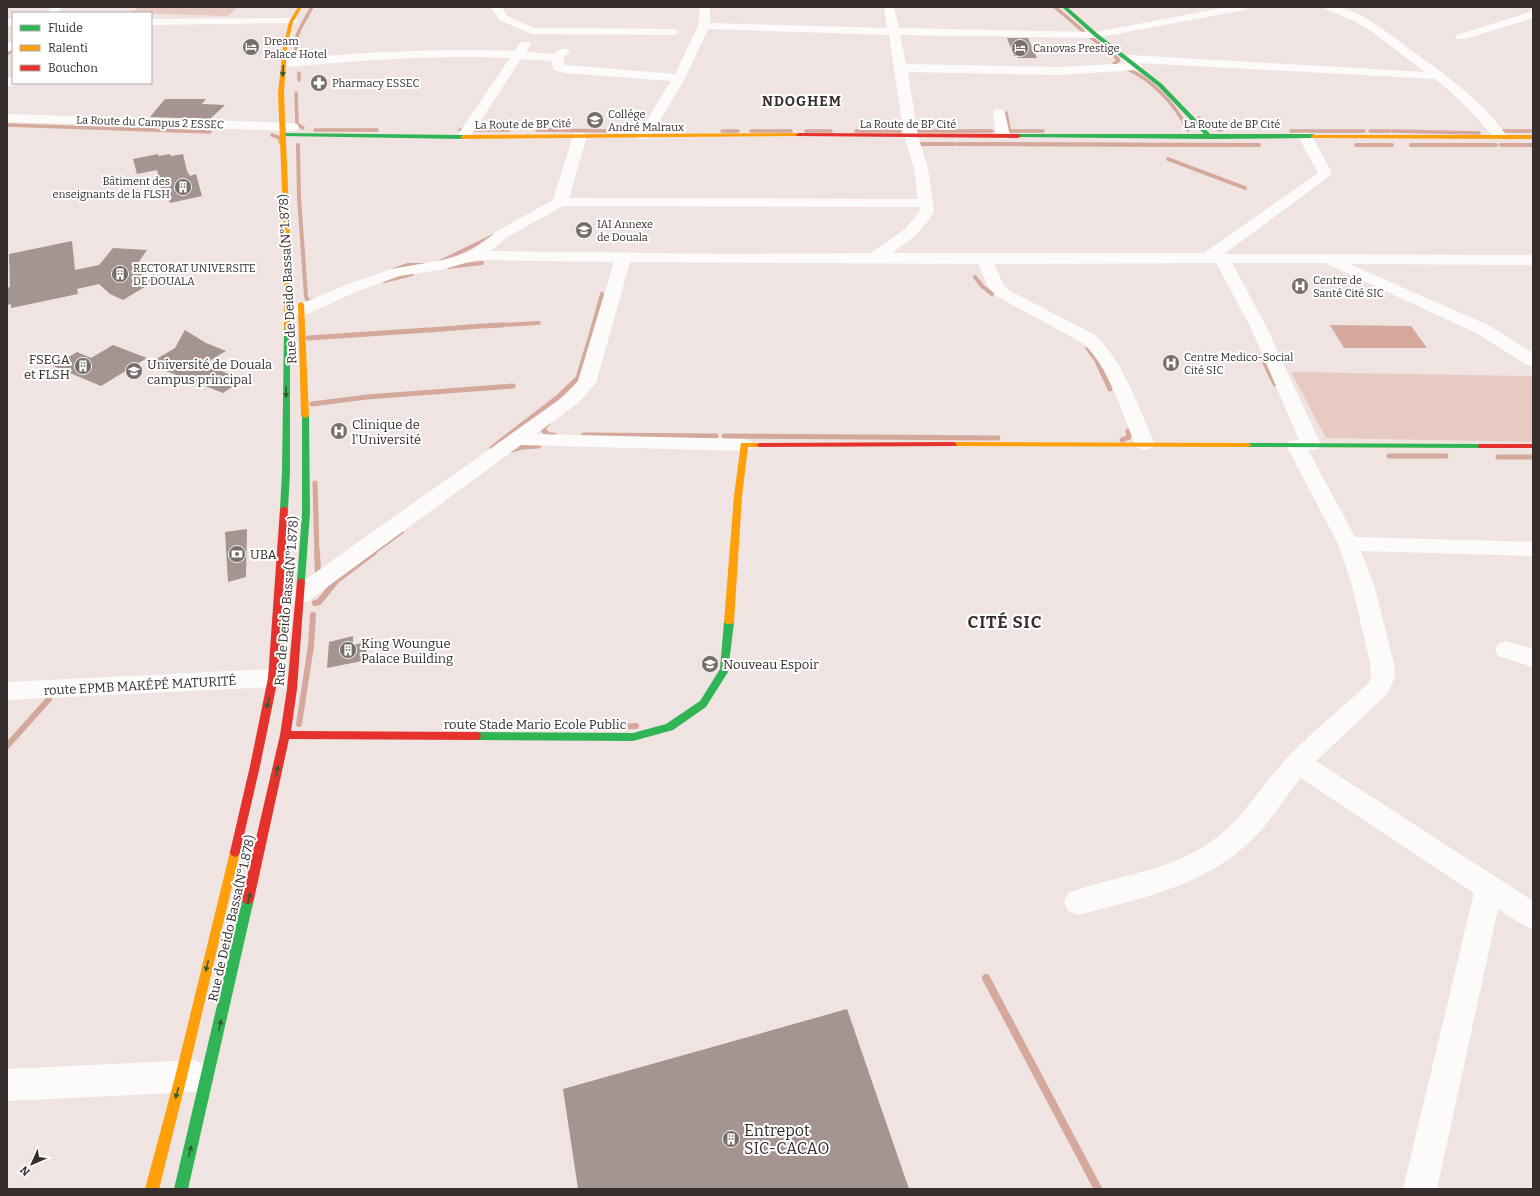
<svg xmlns="http://www.w3.org/2000/svg" width="1540" height="1196" viewBox="0 0 1540 1196" font-family="Bitter,serif">
<style>
.green{fill:#e7cac1}
.water{fill:#d4a89b}
.lines{fill:none;stroke-linecap:round;stroke-linejoin:round}
.stream-far4{stroke:#d4a89b;stroke-width:3.5}
.stream-far3{stroke:#d4a89b;stroke-width:4}
.stream-far2{stroke:#d4a89b;stroke-width:5}
.stream-far1{stroke:#d4a89b;stroke-width:6}
.stream{stroke:#d4a89b;stroke-width:8}
.building{fill:#a49591}
.street{fill:#fdfbfa;fill-rule:evenodd}
.fast{fill:#30b455;fill-rule:evenodd}
.slow{fill:#ff9f0a;fill-rule:evenodd}
.jam{fill:#e5322d;fill-rule:evenodd}
.oneway{fill:#335d3a}
.labels{text-anchor:middle;stroke-width:4;stroke-linejoin:round;paint-order:stroke}
.far-poi-label{font-size:11px;fill:#352e2c;stroke:#fff;text-anchor:start}
.far-street-label{font-size:11px;fill:#352e2c;stroke:#fff}
.street-label{font-size:13px;fill:#352e2c;stroke:#fff}
.poi-label{font-size:13px;fill:#352e2c;stroke:#fff;text-anchor:start}
.far-district-label{font-size:14px;font-weight:bold;letter-spacing:1px;fill:#352e2c;stroke:#fff}
.near-poi-label{font-size:16px;fill:#352e2c;stroke:#fff;text-anchor:start}
.district-label{font-size:17px;font-weight:bold;letter-spacing:1px;fill:#352e2c;stroke:#fff}
</style>
<rect width="100%" height="100%" fill="#efe4e1"/>
<g class="green">
<path d="M139,7H238L228,16L131,13Z"/>
<path d="M1291,372L1533,376V442L1326,438Z"/>
</g>
<path class="water" d="M1330,325L1411,326L1427,348H1344Z"/>
<g class="lines">
<g class="stream-far4">
<path d="M1055,7L1083,31"/>
<path d="M301,27L312,7"/>
<path d="M1088,35L1118,59V61L1114,64"/>
<path d="M297,36L300,29"/>
<path d="M7,54L13,49"/>
<path d="M296,58L295,53L297,40"/>
<path d="M1125,68C1152,79 1175,104 1188,130"/>
<path d="M299,73V80"/>
<path d="M296,93L297,124L303,128"/>
<path d="M1006,113L1009,129"/>
<path d="M1199,118L1207,125L1221,130"/>
<path d="M7,125L210,132"/>
<path d="M315,130H377"/>
<path d="M460,130H509"/>
<path d="M537,130L612,131"/>
<path d="M722,131H738"/>
<path d="M751,131H791"/>
<path d="M806,131H831"/>
<path d="M856,131H900"/>
<path d="M914,131H992"/>
<path d="M1001,131H1043"/>
<path d="M1291,131H1364"/>
<path d="M1370,131H1390"/>
<path d="M1393,131L1479,133"/>
<path d="M1498,131H1532"/>
<path d="M272,135L280,138V142"/>
<path d="M917,144H955"/>
<path d="M959,144L1228,145"/>
</g>
<g class="stream-far3">
<path d="M917,144H955"/>
<path d="M959,144L1259,145"/>
<path d="M298,145L299,197L306,296L308,302L314,300"/>
<path d="M1356,145H1392"/>
<path d="M1411,145H1496"/>
<path d="M1501,145H1533"/>
<path d="M1168,159L1245,188"/>
<path d="M440,262L493,236"/>
<path d="M448,267L482,263"/>
<path d="M394,270L408,265H425"/>
<path d="M975,277L982,286L992,294"/>
<path d="M384,281L412,274"/>
<path d="M485,326L539,323"/>
<path d="M593,326L602,294"/>
</g>
<g class="stream-far2">
<path d="M485,326L502,325"/>
<path d="M430,330L481,326"/>
<path d="M308,338L428,330"/>
<path d="M1088,348L1096,359L1110,389"/>
<path d="M1263,359L1275,384"/>
<path d="M312,404L367,397L513,386"/>
<path d="M548,423L544,427V431L549,435H554"/>
<path d="M584,435L716,436"/>
<path d="M724,436L998,438"/>
<path d="M1122,440L1129,437L1128,431"/>
<path d="M492,448L557,398L578,378L594,325"/>
<path d="M511,450L522,447L539,446"/>
<path d="M1389,456H1446"/>
<path d="M1498,457H1533"/>
<path d="M315,483L317,553"/>
<path d="M372,553L401,532"/>
</g>
<g class="stream-far1">
<path d="M317,552L318,573L323,571"/>
<path d="M315,603L319,602L337,580L374,552"/>
<path d="M299,724L311,646L313,615"/>
<path d="M617,727L636,726"/>
<path d="M7,746L49,699"/>
</g>
<path class="stream" d="M986,978L1098,1189"/>
</g>
<g class="building">
<path d="M1007,38H1028L1037,58H1018V56H1014Z"/>
<path d="M165,99H206L202,104L225,105L210,119L150,117Z"/>
<path d="M158,154V156L170,154L171,156L183,154L187,171L190,176L196,174L202,196L170,203L168,196L163,197L157,170L137,174L133,159Z"/>
<path d="M72,241L75,270L99,265L113,248L147,250L134,269L153,282L123,300L110,294L99,284L77,289L78,294L11,308V304L7,305V288L10,287L9,254Z"/>
<path d="M185,330L206,343L226,351L206,363L221,369L219,370L243,380L223,393L148,364L175,348Z"/>
<path d="M113,345L147,358L101,386L53,366L77,352L91,358Z"/>
<path d="M247,529L246,577L228,582L225,532Z"/>
<path d="M353,636V645L366,642L367,660L327,668L329,642Z"/>
<path d="M847,1009L909,1189H578L563,1089Z"/>
</g>
<g class="lines">
<g class="street">
<path d="M51,7H63L58,13H46Z"/>
<path d="M489,7H502L507,16L534,28L673,29L677,30L679,32L677,34L673,35L532,34L499,20L494,12Z"/>
<path d="M700,7H710V23L887,28L884,7H894L899,28L1096,32L1227,7H1249L1244,10L1096,38L900,35L906,64L1060,67L1132,63L1125,62L1123,59L1125,56L1129,55L1425,72L1371,31L1352,20L1326,9L1325,7C1329,7 1335,6 1340,7C1365,14 1388,33 1408,48C1444,74 1481,99 1507,136L1505,139H1495C1477,117 1458,97 1435,79L1139,63L1142,66L1140,69L1136,70L1060,75L908,72L918,136L928,168L934,211L928,221L916,235L892,253H1204L1318,173L1298,136L1300,133H1310L1312,136L1332,173L1331,175L1224,254L1533,255V265L1349,264L1488,325L1533,353V366L1527,365L1476,333L1325,263H1232L1267,328L1321,445L1318,449L1308,450L1355,537L1533,542V556L1361,551L1374,585L1394,663L1395,677L1387,694L1316,761L1533,901V929L1523,925L1498,909L1437,1189H1403L1474,893L1301,778C1282,800 1268,827 1245,846C1200,887 1135,900 1078,915L1068,911L1064,902L1068,893C1112,877 1156,873 1198,850C1240,827 1258,788 1290,755C1315,729 1343,707 1369,683L1371,677L1370,663L1352,585L1338,544L1286,445L1289,441L1299,440L1251,328L1216,263L994,264L1004,286L1010,291L1095,335C1125,364 1138,407 1155,444L1152,448L1145,450L1138,448L1135,444C1121,410 1110,369 1083,343L998,297L989,288L978,264L630,262L596,383L578,403L536,434L744,439L751,441L754,445L751,449L744,451L521,445L308,601L300,603L292,601L289,595L292,589L566,395L578,381L614,262L475,260L445,269L400,276L358,291L307,314L301,315L295,314L293,310L295,306L346,285L391,269L443,260L469,252L499,230L553,200L573,136L575,133H585L587,136L569,198L918,199L914,168L904,136L889,35L708,29L685,78L651,136L649,139H639L637,136L671,81L565,73L554,70L551,61L521,59L468,140H458L456,137L510,58C437,55 364,60 291,67L287,66L285,63L287,60L291,59C365,52 440,48 514,51L521,42H529L531,44L526,52L554,54L560,49H568L570,51L563,59L564,65H566L675,74L698,26ZM563,206L919,207L920,211L906,228L871,253L733,254L490,251L509,236Z"/>
<path d="M1533,11V18L1465,39H1457L1455,37L1457,35Z"/>
<path d="M292,18L298,21L296,23L151,25V19Z"/>
<rect x="7" y="19" width="6" height="6"/>
<path d="M13,41V50L7,52V43Z"/>
<path d="M7,78H13V83H18L13,86H7Z"/>
<path d="M999,109L1004,110L1005,113L1010,136L1008,139H998L996,136L993,113L994,110Z"/>
<path d="M7,114L292,123L297,124L299,127L297,130L292,131L7,122Z"/>
<path d="M1506,641L1533,649V667L1498,656L1495,650L1498,644Z"/>
<path d="M273,669L281,672L285,678L281,684L273,687L7,700V682Z"/>
<path d="M195,1060L206,1065L211,1076L206,1087L195,1092L7,1101V1069Z"/>
</g>
<g class="fast">
<path d="M1062,7H1067L1098,34L1162,84L1210,134H1313L1316,136L1313,138L1210,139L1016,137L1015,136L1018,134H1204L1158,86L1094,36Z"/>
<path d="M280,133L463,135L466,137L463,139L282,136L280,135Z"/>
<path d="M287,327L290,329V472L288,509L284,512L280,509L282,472L284,329Z"/>
<path d="M302,414H305L309,416L310,513L305,581L301,584L297,581L302,513Z"/>
<path d="M1245,443L1482,444L1486,446L1482,448L1248,447L1244,445Z"/>
<path d="M729,619L732,620L734,622L728,672L706,707L673,730L633,741L476,740L472,739L471,736L472,733L476,732L633,733L666,724L700,701L720,669L724,622L726,620Z"/>
<path d="M248,894L252,895L254,899L188,1189H174L242,899L244,895Z"/>
</g>
<g class="slow">
<path d="M298,7H302L293,22L287,47L284,93L290,237V329L287,331L284,329V237L278,93L283,47L289,22Z"/>
<path d="M799,133L802,135L801,136L463,139L460,137L463,135Z"/>
<path d="M1311,135H1533V139L1313,138L1311,137Z"/>
<path d="M301,302L304,304L309,416L305,418L301,416L298,304Z"/>
<path d="M950,442L1248,443L1252,445L1248,447L953,446L949,444Z"/>
<path d="M741,443H760L764,445L760,447H748L742,496L734,622L732,624H726L724,622L734,496Z"/>
<path d="M235,847L239,849L240,852L187,1077L159,1189H145L175,1077L230,852L231,849Z"/>
</g>
<g class="jam">
<path d="M799,133L1018,134L1021,136L1018,138L797,136L796,135Z"/>
<path d="M953,442L957,444L956,446L760,447L756,445L760,443Z"/>
<path d="M1479,444H1533V448H1479L1478,446Z"/>
<path d="M284,506L288,509L278,678L260,766L240,852L239,855L235,857L231,855L230,852L250,766L268,678L280,509Z"/>
<path d="M301,578L305,581L297,689L291,731L476,732L480,733L481,736L480,739L476,740L289,739L254,899L252,903L248,904L244,903L242,899L280,735L287,689L297,581Z"/>
</g>
</g>
<defs><path id="oneway-solid" d="M-6-.8H1V-3.2L6.5 0L1 3.2V.8H-6Z"/></defs>
<g class="oneway">
<use href="#oneway-solid" transform="translate(283 71) rotate(94)"/>
<use href="#oneway-solid" transform="translate(286 392) rotate(90)"/>
<use href="#oneway-solid" transform="translate(268 703) rotate(102)"/>
<use href="#oneway-solid" transform="translate(277 771) rotate(-77)"/>
<use href="#oneway-solid" transform="translate(249 898) rotate(-77)"/>
<use href="#oneway-solid" transform="translate(207 966) rotate(103)"/>
<use href="#oneway-solid" transform="translate(220 1025) rotate(-77)"/>
<use href="#oneway-solid" transform="translate(177 1093) rotate(105)"/>
<use href="#oneway-solid" transform="translate(190 1151) rotate(-76)"/>
</g>
<defs>
<g id="hotel-disc" transform="scale(0.9)"><circle r="9.5" fill="#766e6b" stroke="#fff"/><path d="M-6-4.5h1.5V1H6V5H4.5V3h-9V5H-6ZM-4 0a1.8 1.8 0 1 1 3.6 0ZM.5 0V-2.5h3Q6-2.5 6 0Z" fill="#fff"/></g>
<g id="pharmacy-disc" transform="scale(0.9)"><circle r="9.5" fill="#766e6b" stroke="#fff"/><path d="M-2-6h4v4h4v4h-4v4h-4v-4h-4v-4h4Z" fill="#fff"/></g>
<g id="school-disc" transform="scale(0.9)"><circle r="9.5" fill="#766e6b" stroke="#fff"/><path d="M0-5L7-2L0 1L-7-2ZM-4 1L0 2.5L4 1V4Q0 6-4 4Z" fill="#fff"/></g>
<g id="building-disc" transform="scale(0.9)"><circle r="9.5" fill="#766e6b" stroke="#fff"/><path d="M-4-6H4V6H1V3H-1V6H-4ZM-2.5-4.3h1.7v1.8h-1.7ZM.8-4.3h1.7v1.8H.8ZM-2.5-1h1.7V.8h-1.7ZM.8-1h1.7V.8H.8Z" fill="#fff"/></g>
<g id="hospital-disc" transform="scale(0.9)"><circle r="9.5" fill="#766e6b" stroke="#fff"/><path d="M-5-5h3v3.5h4V-5h3V5h-3V1.5h-4V5h-3Z" fill="#fff"/></g>
<g id="university-disc" transform="scale(0.9)"><circle r="9.5" fill="#766e6b" stroke="#fff"/><path d="M0-5L7-2L0 1L-7-2ZM-4 1L0 2.5L4 1V4Q0 6-4 4Z" fill="#fff"/></g>
<g id="bank-disc" transform="scale(0.9)"><circle r="9.5" fill="#766e6b" stroke="#fff"/><path d="M-6-4H6V4H-6ZM0-2.3a2.3 2.3 0 1 0 0 4.6a2.3 2.3 0 1 0 0-4.6Z" fill="#fff"/></g>
</defs>
<g fill-rule="evenodd">
<use href="#hotel-disc" x="251" y="47"/>
<use href="#hotel-disc" x="1020" y="48"/>
<use href="#pharmacy-disc" x="319" y="83"/>
<use href="#school-disc" x="595" y="120"/>
<use href="#building-disc" x="183" y="187"/>
<use href="#school-disc" x="584" y="230"/>
<use href="#building-disc" x="120" y="274"/>
<use href="#hospital-disc" x="1300" y="286"/>
<use href="#hospital-disc" x="1171" y="363"/>
<use href="#building-disc" x="83" y="366"/>
<use href="#university-disc" x="134" y="371"/>
<use href="#hospital-disc" x="339" y="431"/>
<use href="#bank-disc" x="237" y="554"/>
<use href="#building-disc" x="348" y="650"/>
<use href="#school-disc" x="710" y="664"/>
<use href="#building-disc" x="731" y="1139"/>
</g>
<g class="labels">
<g class="far-poi-label">
<text x="264" y="45">Dream<tspan x="264" dy="13">Palace Hotel</tspan></text>
<text x="1033" y="52">Canovas Prestige</text>
<text x="332" y="87">Pharmacy ESSEC</text>
<text x="608" y="118">Collége<tspan x="608" dy="13">André Malraux</tspan></text>
<text x="170" y="185" text-anchor="end">Bâtiment des<tspan x="170" dy="13">enseignants de la FLSH</tspan></text>
<text x="597" y="228">IAI Annexe<tspan x="597" dy="13">de Douala</tspan></text>
<text x="133" y="272">RECTORAT UNIVERSITE<tspan x="133" dy="13">DE DOUALA</tspan></text>
<text x="1313" y="284">Centre de<tspan x="1313" dy="13">Santé Cité SIC</tspan></text>
<text x="1184" y="361">Centre Medico-Social<tspan x="1184" dy="13">Cité SIC</tspan></text>
</g>
<g class="far-street-label">
<text transform="translate(150 122) rotate(2)" y="4">La Route du Campus 2 ESSEC</text>
<text transform="translate(523 124) rotate(-1)" y="4">La Route de BP Cité</text>
<text x="908" y="128">La Route de BP Cité</text>
<text x="1232" y="128">La Route de BP Cité</text>
</g>
<g class="street-label">
<text transform="translate(287 279) rotate(-93)" y="5">Rue de Deido Bassa(N°1.878)</text>
<text transform="translate(286 601) rotate(-85)" y="5">Rue de Deido Bassa(N°1.878)</text>
<text transform="translate(140 685) rotate(-3)" y="5">route EPMB MAKÉPÉ MATURITÉ</text>
<text x="535" y="729">route Stade Mario Ecole Public</text>
<text transform="translate(231 918) rotate(-77)" y="5">Rue de Deido Bassa(N°1.878)</text>
</g>
<g class="poi-label">
<text x="70" y="364" text-anchor="end">FSEGA<tspan x="70" dy="15">et FLSH</tspan></text>
<text x="147" y="369">Université de Douala<tspan x="147" dy="15">campus principal</tspan></text>
<text x="352" y="429">Clinique de<tspan x="352" dy="15">l'Université</tspan></text>
<text x="250" y="559">UBA</text>
<text x="361" y="648">King Woungue<tspan x="361" dy="15">Palace Building</tspan></text>
<text x="723" y="669">Nouveau Espoir</text>
</g>
<g class="far-district-label">
<text x="802" y="106">NDOGHEM</text>
</g>
<g class="near-poi-label">
<text x="744" y="1136">Entrepot<tspan x="744" dy="18">SIC-CACAO</tspan></text>
</g>
<g class="district-label">
<text x="1005" y="628">CITÉ SIC</text>
</g>
</g>
<rect width="1540" height="1196" fill="none" stroke="#352e2c" stroke-width="16"/>
<rect x="12" y="12" width="140" height="72" fill="#ffffff" stroke="#aeabab"/>
<rect x="20" y="25" width="20" height="6" fill="#30b455" stroke="#aeabab"/>
<text x="48" y="32" font-size="12" fill="#352e2c">Fluide</text>
<rect x="20" y="45" width="20" height="6" fill="#ff9f0a" stroke="#aeabab"/>
<text x="48" y="52" font-size="12" fill="#352e2c">Ralenti</text>
<rect x="20" y="65" width="20" height="6" fill="#e5322d" stroke="#aeabab"/>
<text x="48" y="72" font-size="12" fill="#352e2c">Bouchon</text>
<g transform="translate(32 1164) rotate(225)" stroke="#ffffff" stroke-width="3" paint-order="stroke">
<path d="M0-3L7 15L0 10L-7 15Z" fill="#352e2c"/>
<text y="-6" font-size="11" font-weight="bold" text-anchor="middle" fill="#352e2c">N</text>
</g>
</svg>
